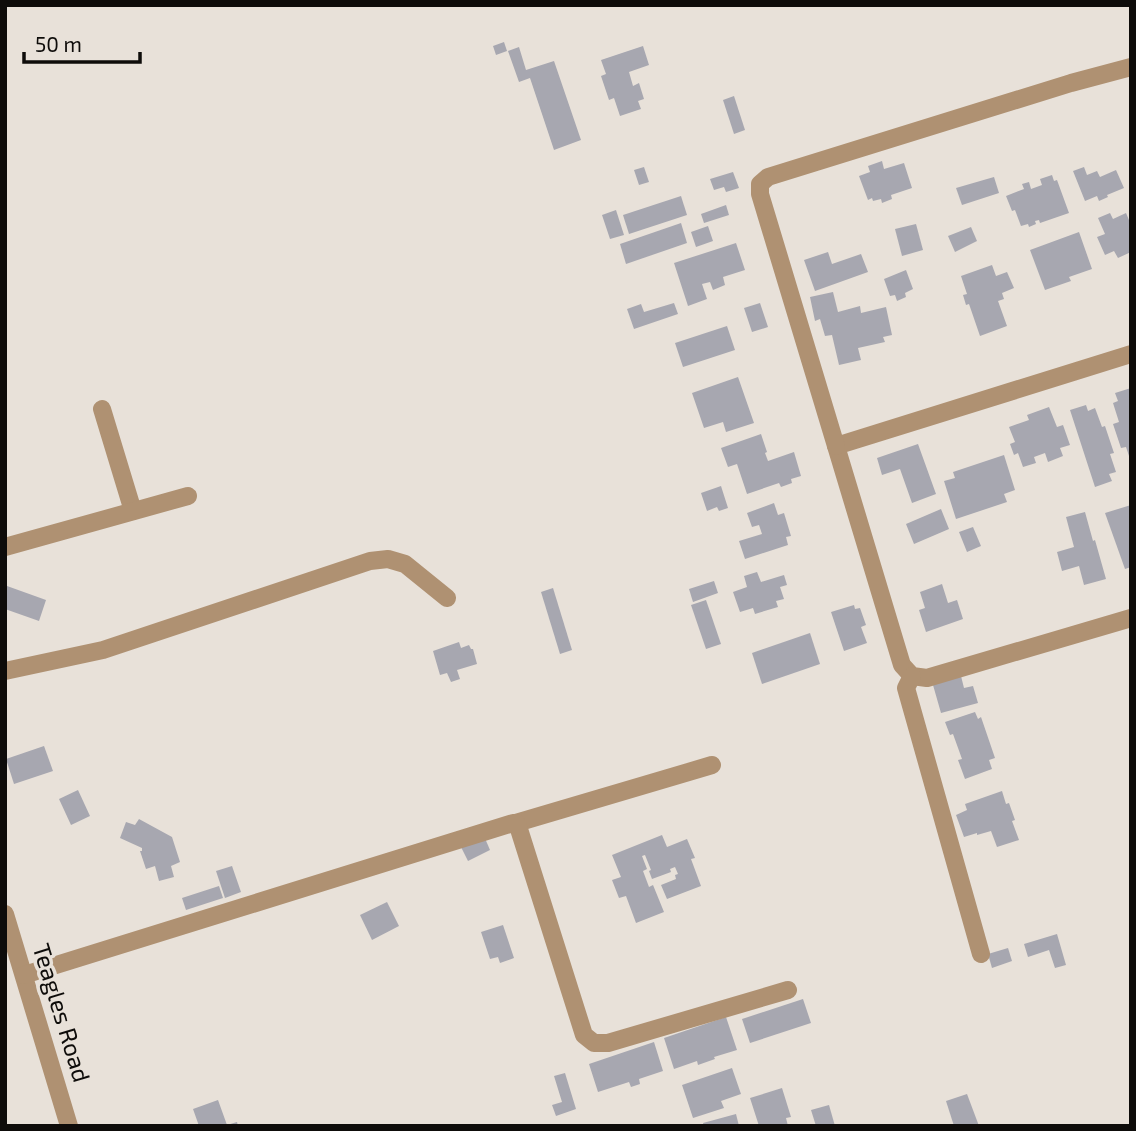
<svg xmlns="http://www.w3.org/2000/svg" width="1136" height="1131" viewBox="0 0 1136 1131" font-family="'Exo 2',sans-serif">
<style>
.building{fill:#a7a7b0}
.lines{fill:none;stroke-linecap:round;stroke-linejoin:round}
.street{stroke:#af9172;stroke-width:18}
.labels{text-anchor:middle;stroke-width:7;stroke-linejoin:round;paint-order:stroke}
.street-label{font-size:24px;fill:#0e0c0a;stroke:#e8e1d9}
</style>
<rect width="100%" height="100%" fill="#e8e1d9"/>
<g class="building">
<path d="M504,42L507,51L496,55L493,46Z"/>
<path d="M643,46L649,65L629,72L633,86L639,83L644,99L638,101L641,109L620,116L614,98L609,100L601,76L606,74L601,60Z"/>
<path d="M519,47L526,70L554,61L581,140L554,150L530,78L519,82L508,51Z"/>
<path d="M734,96L745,130L734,134L723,100Z"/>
<path d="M882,161L884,169L904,163L912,188L891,195L892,199L882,203L881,199L873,201L872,198L868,200L859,176L870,172L868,166Z"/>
<path d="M644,167L649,182L639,185L634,170Z"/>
<path d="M1084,167L1087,175L1097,171L1100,177L1116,170L1124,188L1107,195L1108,197L1099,201L1097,196L1085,201L1073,171Z"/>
<path d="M733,172L739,188L726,192L724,187L714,190L710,179Z"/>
<path d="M1052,175L1054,181L1057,180L1069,213L1040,223L1039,220L1035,221L1036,224L1029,227L1028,224L1021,226L1015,210L1012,211L1006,196L1024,189L1022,184L1029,182L1031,189L1042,185L1040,179Z"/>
<path d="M994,177L999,193L962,205L956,188Z"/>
<path d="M681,196L687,215L629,234L623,215Z"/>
<path d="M726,205L729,215L704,223L701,214Z"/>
<path d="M616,210L624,235L610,239L602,215Z"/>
<path d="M1110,213L1113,219L1126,213L1129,220L1131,219V252L1118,258L1114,251L1105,255L1097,237L1105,234L1098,218Z"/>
<path d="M681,223L687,243L626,264L620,244Z"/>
<path d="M916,224L923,250L902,256L895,229Z"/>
<path d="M708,226L713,241L696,247L691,232Z"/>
<path d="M971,227L977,241L955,252L948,236Z"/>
<path d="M1079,232L1092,269L1069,277L1071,281L1045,290L1030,250Z"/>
<path d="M736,243L745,270L723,277L725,285L713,290L710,282L702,284L707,299L688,306L674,263Z"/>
<path d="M828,252L832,264L861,254L868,272L815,291L804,260Z"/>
<path d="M992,265L996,276L1007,272L1014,288L1002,293L1004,299L998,301L1007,326L980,336L969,304L966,305L963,295L967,294L961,276Z"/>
<path d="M906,270L913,289L905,293L906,297L897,301L895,295L890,296L884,279Z"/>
<path d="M833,292L838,312L860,306L861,313L886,307L892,335L883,337L885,342L858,348L861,360L839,365L832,335L825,336L820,319L815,321L810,297Z"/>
<path d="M674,303L678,314L634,329L627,309L641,304L644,312Z"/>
<path d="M760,303L768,327L752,332L744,308Z"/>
<path d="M727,326L735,350L683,367L675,343Z"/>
<path d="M738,377L754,423L726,432L723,422L704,428L692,393Z"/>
<path d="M1131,388V459H1130L1126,447L1121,448L1113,424L1119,422L1113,403L1118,401L1115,393Z"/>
<path d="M1086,405L1088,411L1095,408L1102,427L1105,426L1114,453L1110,454L1116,472L1109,474L1112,481L1095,487L1070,410Z"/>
<path d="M1049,407L1057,427L1063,425L1070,445L1060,448L1063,456L1048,462L1045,453L1034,457L1036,463L1023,467L1018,453L1014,455L1010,444L1015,442L1009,427L1029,420L1027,415Z"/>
<path d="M761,434L767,452L765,453L768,461L794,452L801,476L791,479L792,483L781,487L779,483L747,494L737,464L728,467L721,448Z"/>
<path d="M918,444L936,494L912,503L900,469L882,475L877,458Z"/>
<path d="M1004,455L1015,490L1004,494L1007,502L956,519L944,481L955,478L953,472Z"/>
<path d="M721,486L728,508L719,511L717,507L707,511L701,493Z"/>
<path d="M774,503L778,515L784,513L791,536L786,537L788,545L745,559L739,541L762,534L759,525L752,527L747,513Z"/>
<path d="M1131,505V567L1125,569L1105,513Z"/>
<path d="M941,509L949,529L914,544L906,524Z"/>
<path d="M1085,512L1093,541L1095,540L1106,579L1084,585L1079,566L1062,571L1057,552L1074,547L1066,517Z"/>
<path d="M973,527L981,546L967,552L959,532Z"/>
<path d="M757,572L761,582L784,575L787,585L780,587L784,599L776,601L778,607L755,614L753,608L740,612L733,592L747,587L744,576Z"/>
<path d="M714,581L718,593L693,602L689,589Z"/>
<path d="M942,584L948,603L957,600L963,619L926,632L919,610L925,608L920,592Z"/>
<path d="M7,586L46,600L39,621L5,609V592Z"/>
<path d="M553,588L572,650L560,654L541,592Z"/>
<path d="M706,600L721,644L706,649L691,605Z"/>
<path d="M854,605L855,609L860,608L866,625L861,627L867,643L844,651L831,612Z"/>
<path d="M810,633L820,664L762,684L752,653Z"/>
<path d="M459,642L461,648L469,645L471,649H473L477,664L457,670L460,679L451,682L447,673L440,675L433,651Z"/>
<path d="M961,676L964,688L973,686L978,703L941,713L933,685Z"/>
<path d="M975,712L978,719L981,717L995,758L989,760L992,769L965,779L958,760L962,759L953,734L950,735L945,722Z"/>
<path d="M44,746L53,771L14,784L6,759Z"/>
<path d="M78,790L90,816L71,825L59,799Z"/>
<path d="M1002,791L1006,804L1009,803L1015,820L1012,821L1019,840L997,847L991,831L977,835V833L964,837L956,815L967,810L965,804Z"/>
<path d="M139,819L172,837L180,862L171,866L174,877L159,881L155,866L146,869L140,851H142V848L120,838L126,822L135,825Z"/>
<path d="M662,835L667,847L687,839L695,858L691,859L701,886L667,899L661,885L676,879L675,875L678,874L675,867L670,869L671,872L652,879L649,871L651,870L645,855L642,856L647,869L643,871L649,887L653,885L664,912L636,923L626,896L619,898L612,880L621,877L612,855Z"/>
<path d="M484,836L490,850L468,861L461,847Z"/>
<path d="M232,866L241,892L225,898L216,871Z"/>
<path d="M219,886L223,898L186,910L182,898Z"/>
<path d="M387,902L399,926L372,940L360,915Z"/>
<path d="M503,925L514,958L500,963L498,957L490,959L481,932Z"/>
<path d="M1057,934L1066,965L1055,968L1049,950L1028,957L1024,944Z"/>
<path d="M1008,948L1012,961L992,968L988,954Z"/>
<path d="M803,999L811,1023L750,1043L742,1019Z"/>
<path d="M726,1017L737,1050L714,1057L715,1059L698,1065L697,1061L674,1069L664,1038Z"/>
<path d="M654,1042L663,1071L639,1079L640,1084L631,1087L629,1082L598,1092L589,1064Z"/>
<path d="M732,1068L741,1094L721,1101L724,1108L693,1118L682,1085Z"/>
<path d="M565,1073L576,1109L556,1116L552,1105L562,1102L554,1076Z"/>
<path d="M782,1088L791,1117L786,1118L788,1126H759L750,1098Z"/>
<path d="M967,1094L979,1126H954L946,1101Z"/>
<path d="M218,1100L227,1125L237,1122L238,1126H199L193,1109Z"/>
<path d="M829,1105L835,1126H816L811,1110Z"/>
<path d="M736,1114L739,1126H704L703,1123Z"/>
</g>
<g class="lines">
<g class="street">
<path d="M1131,354L836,446L902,665L912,676L927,678L1131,618"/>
<path d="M102,409L133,511"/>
<path d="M836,446L760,194V184L768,177L1071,83L1131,67"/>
<path d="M5,547L188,496"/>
<path d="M5,671L103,650L370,561L388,559L405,564L447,598"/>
<path d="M912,676L906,688L981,954"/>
<path d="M516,823L712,765"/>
<path d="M5,914L69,1126"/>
<path d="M24,975L513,823H516L518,826L584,1035L594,1043H608L788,990"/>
</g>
</g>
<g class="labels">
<g class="street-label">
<text transform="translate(61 1013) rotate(73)" y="8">Teagles Road</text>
</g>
</g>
<rect width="1136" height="1131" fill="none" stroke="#0e0c0a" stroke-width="14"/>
<path d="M24 52v10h116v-10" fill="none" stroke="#0e0c0a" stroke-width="3.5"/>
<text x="35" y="52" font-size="21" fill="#0e0c0a" stroke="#e8e1d9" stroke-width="5" paint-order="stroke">50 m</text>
</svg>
